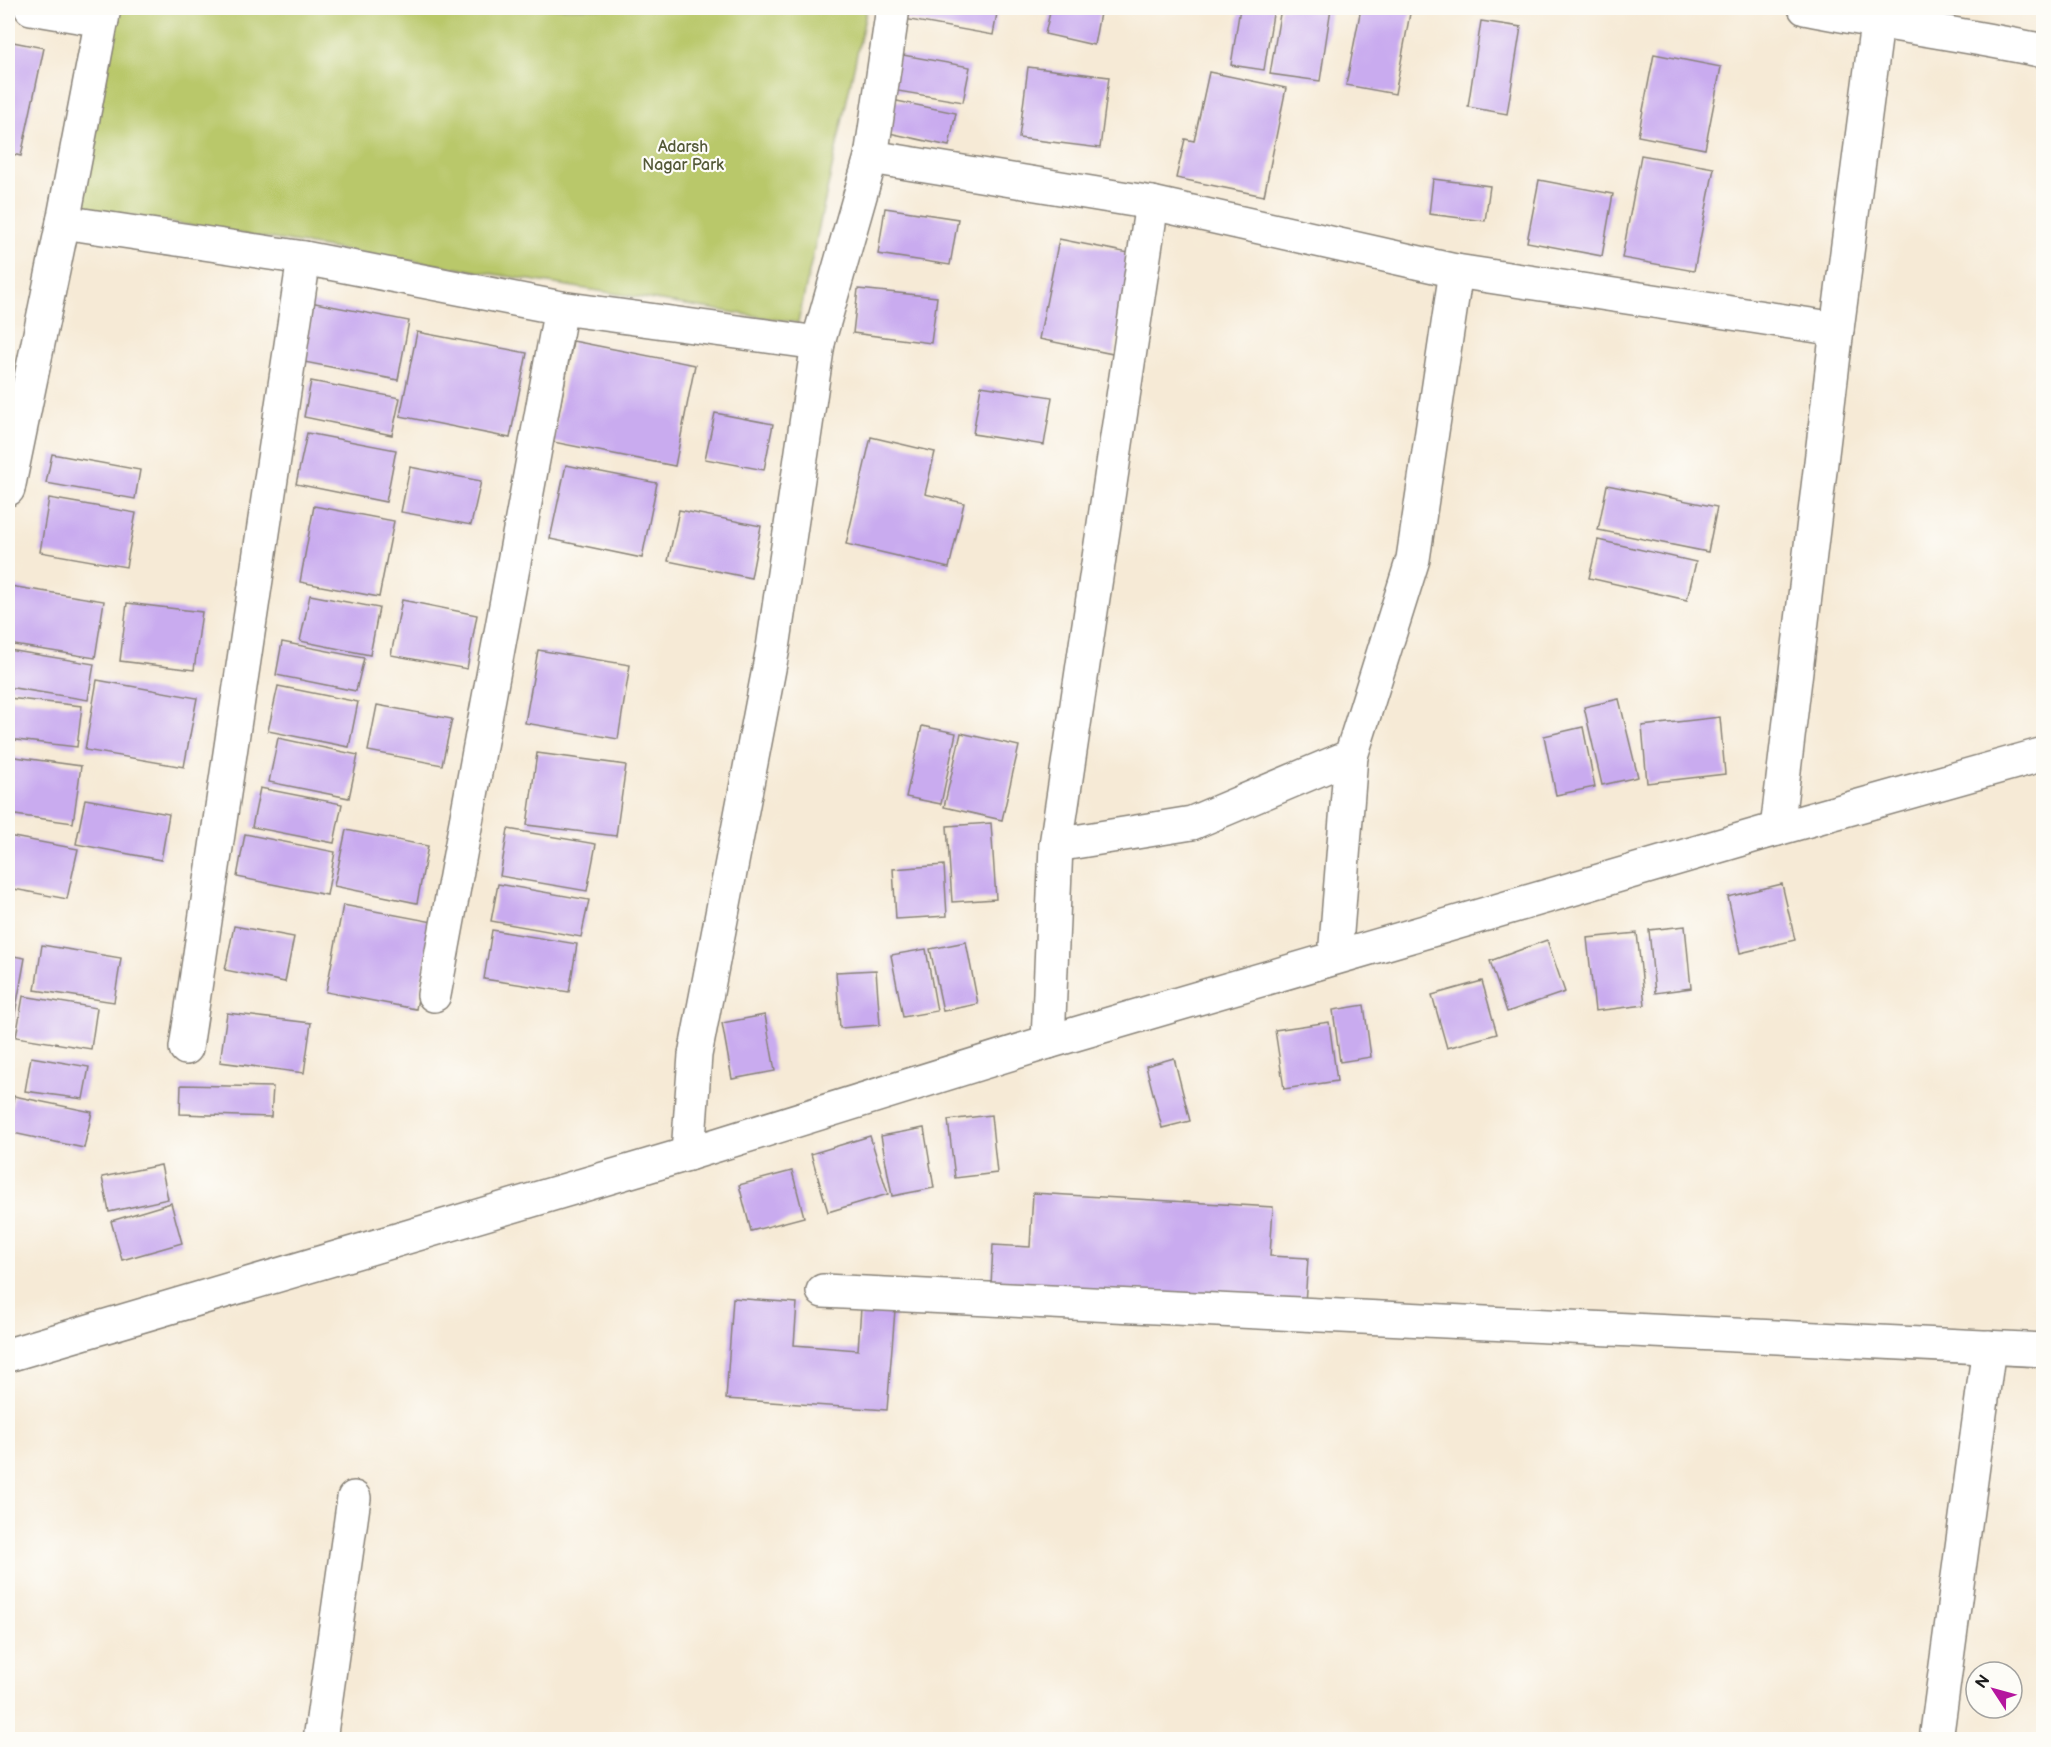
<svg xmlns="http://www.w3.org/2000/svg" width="2051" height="1747" viewBox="0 0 2051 1747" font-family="'Balsamiq Sans',sans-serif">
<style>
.green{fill:#b9c86a;stroke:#6a7243;stroke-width:1.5}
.building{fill:#c9abef}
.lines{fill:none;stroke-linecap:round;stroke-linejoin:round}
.minor-casing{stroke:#898379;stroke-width:36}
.minor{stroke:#fff;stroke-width:33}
.labels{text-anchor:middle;stroke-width:4.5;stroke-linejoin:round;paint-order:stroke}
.park-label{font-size:16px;fill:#535837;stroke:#fdfcf7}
</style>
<rect width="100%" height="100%" fill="#fdfcf7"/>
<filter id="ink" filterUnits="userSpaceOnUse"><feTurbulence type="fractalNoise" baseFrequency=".0167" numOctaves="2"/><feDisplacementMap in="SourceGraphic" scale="12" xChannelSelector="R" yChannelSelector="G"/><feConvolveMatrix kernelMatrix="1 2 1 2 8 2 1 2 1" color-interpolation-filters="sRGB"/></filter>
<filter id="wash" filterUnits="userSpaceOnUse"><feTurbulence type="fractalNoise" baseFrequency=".008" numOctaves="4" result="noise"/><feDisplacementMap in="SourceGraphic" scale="24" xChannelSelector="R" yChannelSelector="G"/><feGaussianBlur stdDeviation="1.35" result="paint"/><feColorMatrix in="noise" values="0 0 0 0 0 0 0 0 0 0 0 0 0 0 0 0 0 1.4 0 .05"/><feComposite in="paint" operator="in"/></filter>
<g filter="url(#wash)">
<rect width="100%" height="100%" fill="#f6ead6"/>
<path class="green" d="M118,8H867L798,323L80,208Z"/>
<g id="blocks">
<g class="building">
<path d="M906,8H998L993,35L904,19Z"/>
<path d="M1051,8H1101L1094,45L1045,34Z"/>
<path d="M1240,8H1274L1264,70L1231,65Z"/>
<path d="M1281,8H1331L1320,81L1270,74Z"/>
<path d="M1361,8H1411L1395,94L1346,85Z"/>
<path d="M1481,21L1521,27L1507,114L1468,107Z"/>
<path d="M8,41L44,48L21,156L8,153Z"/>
<path d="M892,53L970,67L963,102L886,89Z"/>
<path d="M1654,54L1721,67L1705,149L1638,136Z"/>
<path d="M1028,67L1109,77L1100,148L1019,138Z"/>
<path d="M1209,72L1286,88L1264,196L1176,178L1185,139L1194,141Z"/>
<path d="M887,99L956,113L949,146L880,131Z"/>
<path d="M1641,155L1714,168L1694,271L1622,258Z"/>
<path d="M1433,179L1490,186L1485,221L1429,214Z"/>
<path d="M1539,180L1613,194L1602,256L1527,242Z"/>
<path d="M885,208L958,219L950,265L878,254Z"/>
<path d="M1059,239L1134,254L1113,354L1039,339Z"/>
<path d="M858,289L937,297L931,343L853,333Z"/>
<path d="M310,302L409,321L398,380L299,361Z"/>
<path d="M417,332L527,353L510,438L400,416Z"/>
<path d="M573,341L695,365L675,466L553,442Z"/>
<path d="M311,381L400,398L392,435L304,417Z"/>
<path d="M981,386L1052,397L1044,445L973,434Z"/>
<path d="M715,413L773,424L764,470L705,459Z"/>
<path d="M307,433L396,450L386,502L296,484Z"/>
<path d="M871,437L935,452L925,494L964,503L949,568L846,544Z"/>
<path d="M52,454L140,470L135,499L46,483Z"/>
<path d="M566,465L657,483L642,558L550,539Z"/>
<path d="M410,467L481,481L471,525L401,512Z"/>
<path d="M1607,485L1717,507L1708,552L1598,530Z"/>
<path d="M49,498L136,513L126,567L40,552Z"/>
<path d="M314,506L394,521L379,597L300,582Z"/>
<path d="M679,510L761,526L751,578L668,561Z"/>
<path d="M1598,540L1696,562L1687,600L1589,578Z"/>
<path d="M10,586L104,601L95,658L8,644V598Z"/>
<path d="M310,595L379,608L370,655L300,641Z"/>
<path d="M402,600L477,615L467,669L391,655Z"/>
<path d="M127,603L202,612L194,670L120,661Z"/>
<path d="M282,642L364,658L356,691L276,675Z"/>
<path d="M9,650L94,664L88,700L8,687Z"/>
<path d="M538,650L630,665L618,739L525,723Z"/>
<path d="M97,680L197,698L184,767L85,750Z"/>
<path d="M278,686L358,702L349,747L268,731Z"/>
<path d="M8,698L82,706L77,747L8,739Z"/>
<path d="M1619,699L1638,777L1602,785L1584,707Z"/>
<path d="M377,705L452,719L442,765L368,751Z"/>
<path d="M1720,717L1725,774L1647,783L1642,726Z"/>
<path d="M922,726L956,733L941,804L906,797Z"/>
<path d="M1583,727L1595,787L1556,795L1544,736Z"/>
<path d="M961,733L1019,746L1002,820L944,807Z"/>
<path d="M278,738L358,755L349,798L269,782Z"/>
<path d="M537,753L626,765L616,836L527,825Z"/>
<path d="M8,756L81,766L73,823L8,814Z"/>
<path d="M260,788L342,804L334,843L252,827Z"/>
<path d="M85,799L169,814L161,860L76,844Z"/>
<path d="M991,823L996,899L952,902L947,826Z"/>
<path d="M508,829L596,844L587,891L500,876Z"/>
<path d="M346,830L428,846L417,903L334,886Z"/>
<path d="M245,834L335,852L327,895L237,877Z"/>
<path d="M8,836L78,849L67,899L8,888Z"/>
<path d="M944,865L947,916L896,919L893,869Z"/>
<path d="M498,884L589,900L581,937L491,921Z"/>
<path d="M1782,884L1795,940L1740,953L1728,897Z"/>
<path d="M343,905L433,922L416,1009L326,992Z"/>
<path d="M234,926L294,937L285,982L225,970Z"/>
<path d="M1685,926L1691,988L1655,993L1649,930Z"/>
<path d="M492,930L577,944L569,992L484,979Z"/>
<path d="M1637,933L1645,1005L1595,1011L1587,938Z"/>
<path d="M1547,940L1565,992L1507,1012L1490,961Z"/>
<path d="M966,942L978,1004L943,1011L930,949Z"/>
<path d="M42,945L121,958L114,1002L35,990Z"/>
<path d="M926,949L937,1011L903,1017L891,955Z"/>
<path d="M8,955L25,958L13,1025L8,1024Z"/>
<path d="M876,970L880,1025L840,1028L836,972Z"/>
<path d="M1482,981L1497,1034L1447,1048L1432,995Z"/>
<path d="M23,996L97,1008L91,1049L16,1037Z"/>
<path d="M1364,1005L1371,1057L1340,1062L1333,1010Z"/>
<path d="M227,1013L311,1023L304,1073L220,1062Z"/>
<path d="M765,1015L775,1071L732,1079L722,1023Z"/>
<path d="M1329,1022L1337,1081L1284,1089L1275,1030Z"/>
<path d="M8,1033L12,1034L9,1055H8Z"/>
<path d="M31,1057L89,1067L83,1099L25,1091Z"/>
<path d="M1174,1058L1190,1121L1162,1128L1146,1066Z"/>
<path d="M181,1085L273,1087L271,1117L180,1114Z"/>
<path d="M14,1096L92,1112L84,1148L8,1132V1123Z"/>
<path d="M991,1115L997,1173L955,1178L948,1120Z"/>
<path d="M924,1128L934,1188L892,1196L881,1136Z"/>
<path d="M870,1136L888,1194L828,1212L811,1154Z"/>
<path d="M161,1165L168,1199L109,1212L102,1177Z"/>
<path d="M792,1171L804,1217L751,1231L739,1185Z"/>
<path d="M1033,1193L1273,1207L1270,1256L1308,1258L1305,1304L991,1286L993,1245L1030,1247Z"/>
<path d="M171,1203L182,1243L122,1260L111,1221Z"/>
<path d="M733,1298L797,1303L794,1345L858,1350L861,1308L895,1310L887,1410L726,1399Z"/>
</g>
</g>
</g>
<g filter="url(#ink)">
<use href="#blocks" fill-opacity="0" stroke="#898379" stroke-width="1.5"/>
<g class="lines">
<g class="minor-casing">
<g id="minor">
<path d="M31,8L102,20"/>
<path d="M1805,8C1884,24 1965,34 2044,51"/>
<path d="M871,157L1152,203L1456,271L1837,329"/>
<path d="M63,222L304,258L561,308L818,343"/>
<path d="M8,489L63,222L104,8"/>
<path d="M1777,829L1837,329L1879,8"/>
<path d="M1056,845L1192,823L1351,756L1413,559L1456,271"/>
<path d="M1335,957L1351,756"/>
<path d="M434,995L561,308"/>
<path d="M1048,1042L1056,845L1152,203"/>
<path d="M186,1048L304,258"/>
<path d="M688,1154L695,1055L773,648L818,343L871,157L893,8"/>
<path d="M823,1291L2044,1350"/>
<path d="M8,1355L688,1154L1048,1042L1777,829L2044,754"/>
<path d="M320,1740L354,1498"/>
<path d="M1936,1740L1989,1347"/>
</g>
</g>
<use href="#minor" class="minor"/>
</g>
</g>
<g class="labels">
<g class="park-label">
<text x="683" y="152">Adarsh<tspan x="683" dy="18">Nagar Park</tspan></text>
</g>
</g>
<rect width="2051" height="1747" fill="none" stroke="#fdfcf7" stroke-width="30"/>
<g transform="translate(1994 1690) rotate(306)"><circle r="28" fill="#fdfcf7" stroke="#a3a29f" stroke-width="1.5"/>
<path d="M0-4.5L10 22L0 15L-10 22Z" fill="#b5179e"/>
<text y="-9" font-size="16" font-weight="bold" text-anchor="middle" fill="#1c1c1c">N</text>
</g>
</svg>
